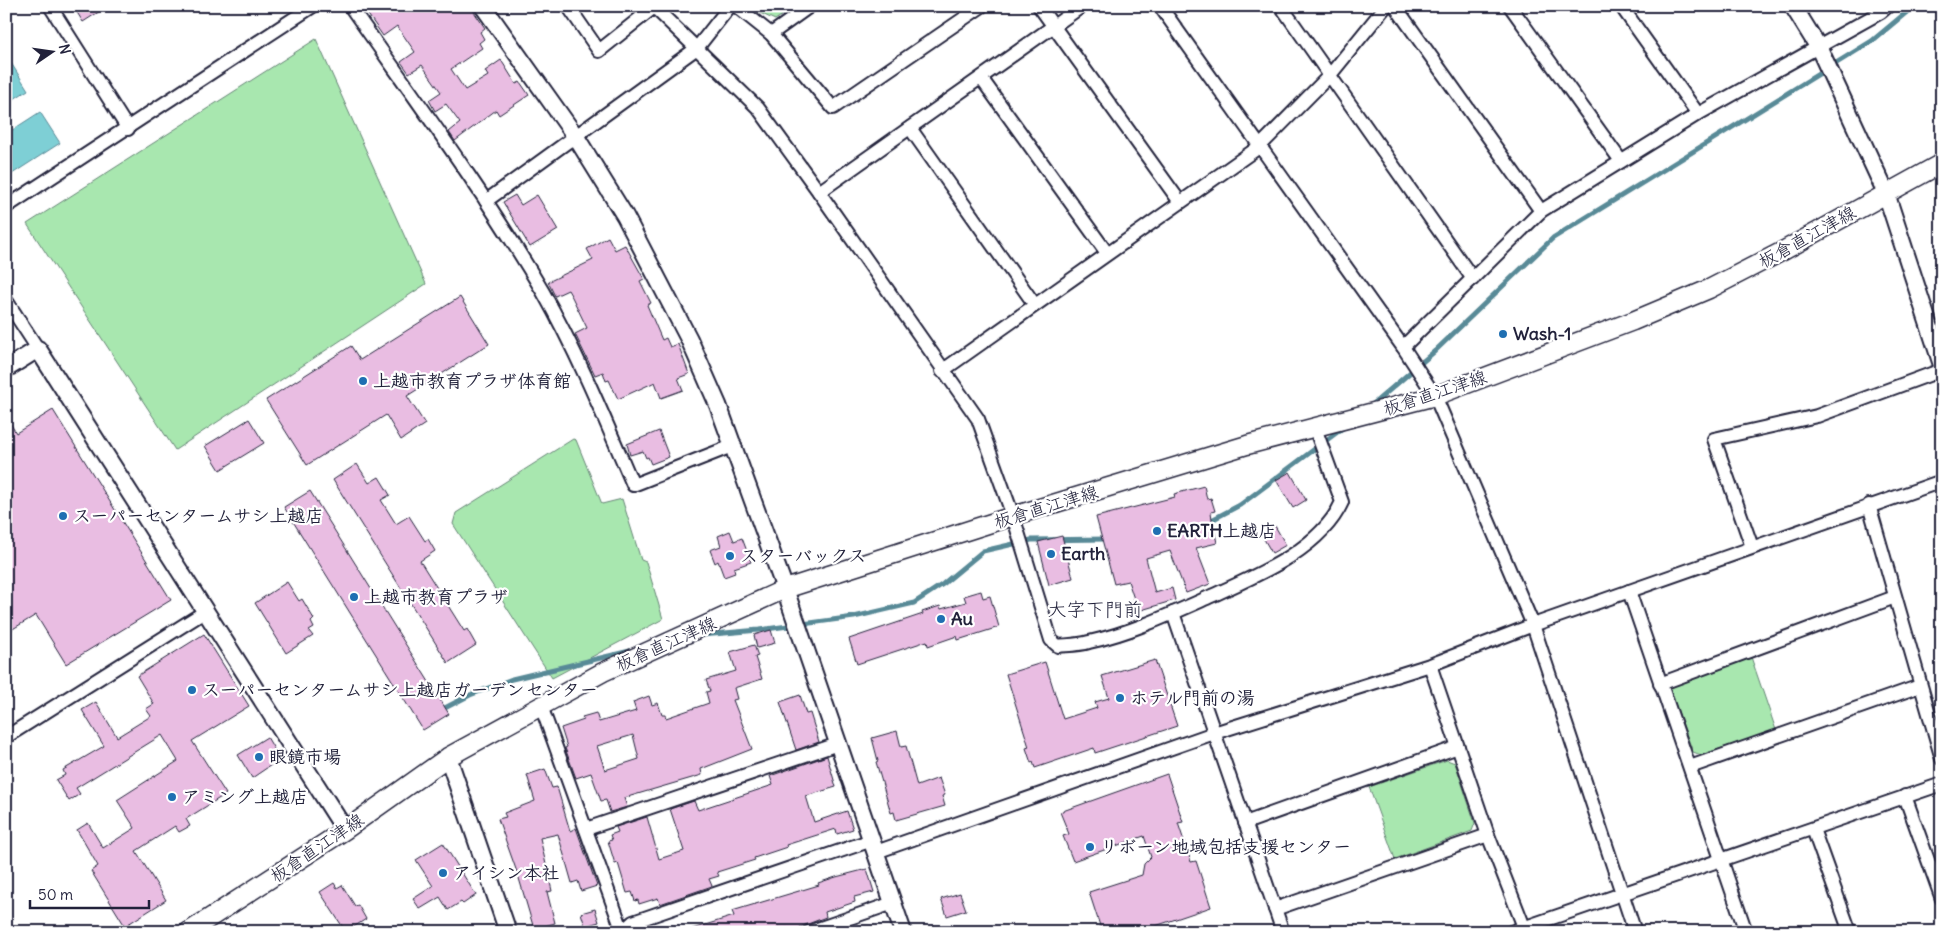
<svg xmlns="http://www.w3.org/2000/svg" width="1948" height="938" viewBox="0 0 1948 938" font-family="Delius,'Klee One',sans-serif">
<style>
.green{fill:#a8e7af;stroke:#658475}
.water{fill:#7ecfd5;stroke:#598a97}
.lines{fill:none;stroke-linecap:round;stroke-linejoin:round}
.stream{stroke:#598a97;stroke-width:5}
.building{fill:#e9bde2;stroke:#22223b;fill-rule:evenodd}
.minor-casing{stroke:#22223b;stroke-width:16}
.tertiary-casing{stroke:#22223b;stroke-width:20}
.secondary-casing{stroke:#22223b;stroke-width:21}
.minor{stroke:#fff;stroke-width:12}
.tertiary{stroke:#fff;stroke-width:16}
.secondary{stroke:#fff;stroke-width:18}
.poi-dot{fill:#1f6fb2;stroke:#fff;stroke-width:2}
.labels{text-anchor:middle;stroke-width:4.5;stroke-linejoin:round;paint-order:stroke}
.street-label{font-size:18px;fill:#22223b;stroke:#fff}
.poi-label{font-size:18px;font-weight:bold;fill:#22223b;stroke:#fff;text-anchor:start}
.neighbourhood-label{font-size:19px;fill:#22223b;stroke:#fff}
</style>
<rect width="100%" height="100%" fill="#fff"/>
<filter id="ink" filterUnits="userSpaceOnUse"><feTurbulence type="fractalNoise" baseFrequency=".02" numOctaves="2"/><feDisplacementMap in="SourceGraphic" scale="10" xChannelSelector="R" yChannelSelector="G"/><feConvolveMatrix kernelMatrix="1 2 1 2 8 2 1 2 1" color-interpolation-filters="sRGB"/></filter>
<g filter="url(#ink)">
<g class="green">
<path d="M745,6H796L775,20Z"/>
<path d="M316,39L426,284L175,450L27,224Z"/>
<path d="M573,439L576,440L602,504L622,499L641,560L646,562L663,619L552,678L453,524L456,513Z"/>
<path d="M1751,657L1776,730L1701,755L1693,752L1670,690L1675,683Z"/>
<path d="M1447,760L1455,763L1475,823L1472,831L1395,859L1369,787Z"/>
</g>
<g class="water">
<path d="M6,55L28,90L6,104Z"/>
<path d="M40,112L60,143L12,174L6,166V134Z"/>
</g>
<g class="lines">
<g class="stream">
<path d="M1371,406L1435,351L1553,238L1872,41L1914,6"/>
<path d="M1206,523L1240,505L1344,427"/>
<path d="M702,635L759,630L854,617L914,603L943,584L983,551L1031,540L1107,539"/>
<path d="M439,711L470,695L512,679L630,651"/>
</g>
</g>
<g class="building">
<path d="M73,6H108L83,22Z"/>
<path d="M362,6H470L485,28L480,32L484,39L479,43L482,48L451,69L465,90L488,76L485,71L501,60L516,84L520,82L529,95L499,115L496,110L455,141L449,132L460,123L446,104L435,111L429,100L441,92L422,65L409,73L401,62L415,52L397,26L383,36Z"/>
<path d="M515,195L521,205L537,195L558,230L530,247L503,202Z"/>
<path d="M608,237L615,250L625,245L644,279L640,281L651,303L647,305L662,340L666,338L670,347L678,344L689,374L678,378L683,390L661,398L655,382L618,399L609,380L606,381L603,372L595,375L575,334L587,328L572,297L568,290L555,296L548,282L593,260L587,249Z"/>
<path d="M460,297L489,344L407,396L425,424L401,440L386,415L307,465L266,400L351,346L360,360Z"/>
<path d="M53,410L171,600L66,664L36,615L6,633V416L16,433Z"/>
<path d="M249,419L264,443L220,470L205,446Z"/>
<path d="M659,431L669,457L651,464L648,457L646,458L643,451L630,455L627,444Z"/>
<path d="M357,464L369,483L379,477L390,495L381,500L396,524L409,516L425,541L428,539L435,551L420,561L464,631L467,629L476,645L448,663L333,480Z"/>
<path d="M1290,472L1306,500L1293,508L1276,480Z"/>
<path d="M1204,486L1207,499L1211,498L1215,511L1211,512L1212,519L1217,543L1196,548L1210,584L1186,593L1170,551L1146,558L1155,593L1172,588L1175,600L1138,611L1128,581L1114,584L1096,517L1175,497L1174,494Z"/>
<path d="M310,491L449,714L423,730L284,507Z"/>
<path d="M1275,526L1286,545L1272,553L1261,534Z"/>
<path d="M730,531L734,541L742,538L751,562L734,568L735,573L724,577L718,561L715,563L710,550L721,546L718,536Z"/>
<path d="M1062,536L1073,578L1049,585L1038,542Z"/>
<path d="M287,582L299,601L302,599L314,619L311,622L314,628L309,631L313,636L286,653L255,603Z"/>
<path d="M981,591L983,598L990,596L999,627L958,640L957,636L928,646L927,641L857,664L849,639L923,614L922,612L940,606L941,609L966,602L964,596Z"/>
<path d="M771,630L775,643L757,648L754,635Z"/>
<path d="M204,634L249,706L192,741L226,794L186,819L190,826L179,832L175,826L136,851L166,900L125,926L91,871L98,866L77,830L88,823L103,848L135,828L117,800L178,761L162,735L76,788L80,794L69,801L56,780L65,775L63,770L104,746L82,710L96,702L117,737L151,716L146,709L154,704L137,676Z"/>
<path d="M754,645L758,656L755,657L762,679L734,688L737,699L733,700L752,749L701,769L702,775L624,798L627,807L610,812L606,800L601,801L591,773L576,778L565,748L567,747L561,728L584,720L582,717L596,713L599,722L636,711L633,702L649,696L652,705L658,703L662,715H665L666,718L709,703L706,692L710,691L706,680L736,671L730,652ZM633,735L639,759L605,770L597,746Z"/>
<path d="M1155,660L1177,726L1095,753L1094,748L1035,768L1033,762L1031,763L1026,748L1029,747L1006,674L1045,662L1063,719L1097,708L1095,702L1109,698L1102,676Z"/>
<path d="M800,695L806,714L810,713L819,742L796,750L780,702Z"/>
<path d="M897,731L901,747L906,746L917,786L939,778L945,795L942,796L945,806L896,820L894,812L891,813L876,762L878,761L872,738Z"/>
<path d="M267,737L280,759L252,778L238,755Z"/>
<path d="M827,756L836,787L806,796L814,822L847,811L853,829L837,834L836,829L786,845L787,847L754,858L755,860L717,872L719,876L709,879L712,886L660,904L658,898L639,904L638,900L635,901L632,892L627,893L618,863L615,864L608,841L612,840L610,835L618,832L616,827L647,817L659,859L684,851L670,809L694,801L698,810L773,785L770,776Z"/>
<path d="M545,769L552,788L557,787L570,831L576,828L597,886L581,891L578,881L572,883L558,834L540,838L552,891L547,892L555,923L534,929L518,875L498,819L506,817L504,813L535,801L527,775Z"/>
<path d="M1167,774L1183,822L1178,823L1191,862L1196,861L1211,907L1138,932H1102L1089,892L1142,875L1144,864L1151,857L1144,836L1073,861L1063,836L1069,834L1060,812Z"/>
<path d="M443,843L476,895L463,904L461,902L448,910L440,897L420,909L413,899L433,886L416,860Z"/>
<path d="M867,869L874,892L854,897L855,902L825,912L826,917L800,927V928L788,932L787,928L777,932H693L692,929L734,916L732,911L819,885L818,883L836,877Z"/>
<path d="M334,883L337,888L342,885L355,906L358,905L366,919L346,932L320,892Z"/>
<path d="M960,893L966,910L947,916L941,899Z"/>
<path d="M595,909L599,922L585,926L581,913Z"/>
</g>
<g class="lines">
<g class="minor-casing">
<g id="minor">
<path d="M50,6L128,129"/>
<path d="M350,6C416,100 485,193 543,292C578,354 605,420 633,485L732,446"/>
<path d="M568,6L599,51L654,7"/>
<path d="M653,6L758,108L819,192L978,419L1013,516L1051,640L1058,646C1068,645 1079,645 1089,642C1130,633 1169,615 1207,598C1253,577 1320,551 1342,502L1315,428"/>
<path d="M736,6L771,34L833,108L982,6"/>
<path d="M1039,6L1180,202"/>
<path d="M1160,6L1403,347L1435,396L1533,625L1635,932"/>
<path d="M1281,6L1473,279"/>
<path d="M1395,6L1541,211"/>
<path d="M1510,6L1621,161"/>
<path d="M1621,6L1698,114"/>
<path d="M771,34L810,6"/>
<path d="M981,78L1107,253"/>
<path d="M910,128L1035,305"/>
<path d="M819,192L1082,6"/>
<path d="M486,201L697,48L730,6"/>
<path d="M6,207L313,6"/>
<path d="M6,300L38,349"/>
<path d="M1403,347L1541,211L1698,114L1881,12L1888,6"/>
<path d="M942,371L1259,147L1330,75L1386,6"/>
<path d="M1869,505L1942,759"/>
<path d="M1752,547L1714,439L1817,416L1942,370"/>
<path d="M1629,591L1746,932"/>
<path d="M1173,613L1283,932"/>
<path d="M1430,665L1488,835L1524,927"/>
<path d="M1660,684L1895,597"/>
<path d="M541,706L623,932"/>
<path d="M6,737L206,611"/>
<path d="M1690,767L1920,686"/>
<path d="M1905,796L1942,899"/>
<path d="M1245,823L1458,747"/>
<path d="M586,829L838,744"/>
<path d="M1813,829L1850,932"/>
<path d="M876,852L1214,733L1430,665L1533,625L1942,481"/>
<path d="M1275,909L1488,835"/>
<path d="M622,932L633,922L872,840"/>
<path d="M809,932L893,903"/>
<path d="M1511,932L1942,784"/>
</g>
</g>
<g class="tertiary-casing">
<g id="tertiary">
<path d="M483,6L576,137L625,216L689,339L718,405L785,589L903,932"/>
<path d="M1793,6L1819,48L1886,193L1942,365"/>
<path d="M6,369L38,349L345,830"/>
<path d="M448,757L508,932"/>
</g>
</g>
<g class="secondary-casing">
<path id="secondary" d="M188,932L345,830L448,757L603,672L785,589L1013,516L1247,445L1435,396L1633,321L1709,289L1781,252L1942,163"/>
</g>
<use href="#minor" class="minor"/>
<use href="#tertiary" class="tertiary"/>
<use href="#secondary" class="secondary"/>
</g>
</g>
<g class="poi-dot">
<circle cx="1503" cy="334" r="5"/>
<circle cx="363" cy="381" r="5"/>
<circle cx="63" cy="516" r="5"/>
<circle cx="1157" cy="531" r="5"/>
<circle cx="1051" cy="554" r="5"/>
<circle cx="730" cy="556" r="5"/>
<circle cx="354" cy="597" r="5"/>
<circle cx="941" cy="619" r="5"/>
<circle cx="192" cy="690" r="5"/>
<circle cx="1120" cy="698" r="5"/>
<circle cx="259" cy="757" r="5"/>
<circle cx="172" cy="797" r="5"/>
<circle cx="1090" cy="847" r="5"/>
<circle cx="443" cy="873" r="5"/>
</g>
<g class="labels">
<g class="street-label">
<text transform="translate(1807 237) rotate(-29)" y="6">板倉直江津線</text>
<text transform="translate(1435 393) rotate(-18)" y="6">板倉直江津線</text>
<text transform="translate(1046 507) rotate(-17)" y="6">板倉直江津線</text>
<text transform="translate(666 644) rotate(-24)" y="6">板倉直江津線</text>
<text transform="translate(317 848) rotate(-34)" y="6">板倉直江津線</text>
</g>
<g class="poi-label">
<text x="1513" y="340">Wash-1</text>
<text x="373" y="387">上越市教育プラザ体育館</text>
<text x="73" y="522">スーパーセンタームサシ上越店</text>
<text x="1167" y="537">EARTH上越店</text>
<text x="1061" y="560">Earth</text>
<text x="740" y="562">スターバックス</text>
<text x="364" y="603">上越市教育プラザ</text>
<text x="951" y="625">Au</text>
<text x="202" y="696">スーパーセンタームサシ上越店ガーデンセンター</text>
<text x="1130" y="704">ホテル門前の湯</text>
<text x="269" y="763">眼鏡市場</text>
<text x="182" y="803">アミング上越店</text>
<text x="1100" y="853">リボーン地域包括支援センター</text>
<text x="453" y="879">アイシン本社</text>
</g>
<g class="neighbourhood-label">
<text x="1095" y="616">大字下門前</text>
</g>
</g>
<rect width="1948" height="938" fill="none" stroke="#fff" stroke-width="25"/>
<rect x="12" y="12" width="1923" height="913" fill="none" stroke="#22223b" stroke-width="2" filter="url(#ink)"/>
<g transform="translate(52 52) rotate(77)" stroke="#ffffff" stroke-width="4" paint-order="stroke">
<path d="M0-4L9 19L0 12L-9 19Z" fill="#22223b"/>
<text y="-8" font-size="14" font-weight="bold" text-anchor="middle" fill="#22223b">N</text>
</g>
<path d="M30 900v8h119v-8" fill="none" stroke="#22223b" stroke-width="2.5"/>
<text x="38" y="900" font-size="15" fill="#22223b" stroke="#ffffff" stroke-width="4" paint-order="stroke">50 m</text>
</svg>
